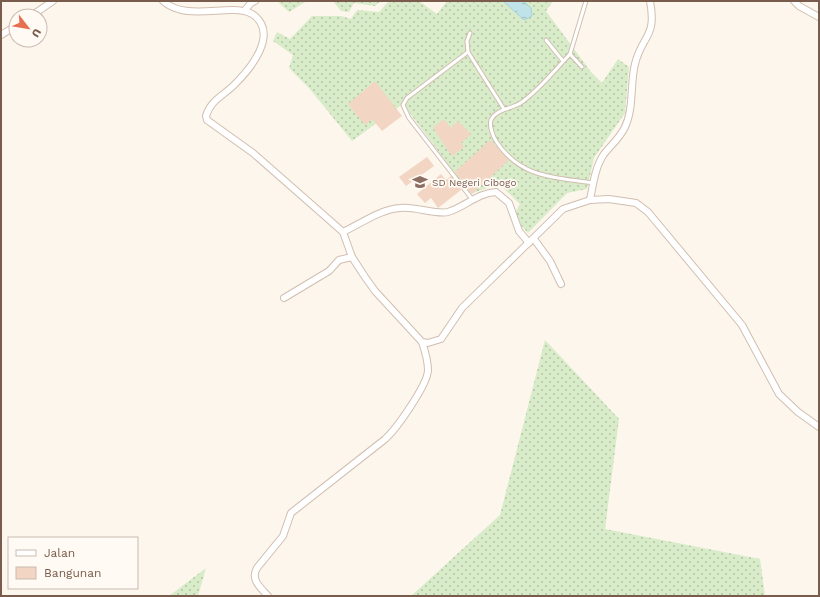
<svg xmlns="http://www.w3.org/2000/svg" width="820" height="597" viewBox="0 0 820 597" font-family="'Work Sans',sans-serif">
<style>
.grass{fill:url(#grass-dots)}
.water{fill:url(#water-ripples);stroke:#a5d3da}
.building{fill:#f3d5c3}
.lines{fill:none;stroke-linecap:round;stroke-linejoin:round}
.service-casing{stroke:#d1beb0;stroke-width:5}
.minor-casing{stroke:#d1beb0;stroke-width:8}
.service{stroke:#fff;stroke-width:3}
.minor{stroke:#fff;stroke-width:6}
.labels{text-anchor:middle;stroke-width:3.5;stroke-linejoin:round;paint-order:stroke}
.education-label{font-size:10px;fill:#785e54;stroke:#fffaf3;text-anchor:start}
</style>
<defs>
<pattern id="grass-dots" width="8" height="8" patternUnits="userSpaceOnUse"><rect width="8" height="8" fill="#d8ecc9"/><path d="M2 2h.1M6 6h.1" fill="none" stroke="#b4c2a5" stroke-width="1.8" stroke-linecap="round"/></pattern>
<pattern id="water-ripples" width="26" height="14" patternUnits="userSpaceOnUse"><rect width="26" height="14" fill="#bfe3e8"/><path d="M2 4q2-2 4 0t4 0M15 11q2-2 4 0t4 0" fill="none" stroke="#a0bbbe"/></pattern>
</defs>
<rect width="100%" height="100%" fill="#fdf6ec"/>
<g class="grass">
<path d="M277,1H307L289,12Z"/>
<path d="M333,1H381L375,6L354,3L349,12L341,11Z"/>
<path d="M389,1H419L437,14L447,1H553L546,11L591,72L602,83L618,59L629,67L625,113L594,158L587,189L567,193L528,233L513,217L520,204L499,184L470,194L403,104L352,141L309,88L289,68L293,55L273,41L277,32L290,39L312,16H341L351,19L357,10L379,12Z"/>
<path d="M545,340L619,419L605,529L760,559L765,596H411L500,515Z"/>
<path d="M206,568L198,596H169Z"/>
</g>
<path class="water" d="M503,1H523L531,8L532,16L524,20Z"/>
<g class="building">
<path d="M375,81L402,116L382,131L372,119L365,125L348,104Z"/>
<path d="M444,119L451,128L458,121L471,134L461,143L464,147L452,156L433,128Z"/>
<path d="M490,140L509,160L472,194L455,172Z"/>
<path d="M427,157L434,166L406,186L399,177Z"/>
<path d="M441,174L446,180L451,176L461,190L438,208L431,198L425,203L417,194Z"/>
</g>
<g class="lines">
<g class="service-casing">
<g id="service">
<path d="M470,33L467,41L468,52L504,109"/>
<path d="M546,40L563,61"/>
<path d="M468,52L407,98L403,105L409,118L472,199"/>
<path d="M570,54C556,69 539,90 522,102C513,109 497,108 491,120C489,126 493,136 496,141C520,178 553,177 593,183"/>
<path d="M582,67L570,54L586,1"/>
</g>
</g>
<g class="minor-casing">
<g id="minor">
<path d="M163,1C189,24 236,0 255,16C277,35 252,67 236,83C225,95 211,99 206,116L207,120L253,153L343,232L352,257L365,277L375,291L422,342L428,343L441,339L462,308L563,209L590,200L609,199L636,203L648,212L742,325L779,394L798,412L819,427"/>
<path d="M794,1L799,6L819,17"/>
<path d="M245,10L251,3L255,1"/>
<path d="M31,16L53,1"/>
<path d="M1,35L16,26"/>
<path d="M590,200C593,185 595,167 604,154C611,145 620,138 625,127C634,108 630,84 635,64C642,35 657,38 650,1"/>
<path d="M343,232C360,224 381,209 400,208C414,206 437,215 448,212C465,207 477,193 496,192L509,203L519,231L529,243"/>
<path d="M534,239L550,261L561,284"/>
<path d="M284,298L329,271L339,260L352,257"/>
<path d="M268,596C261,588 250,580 257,568L283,536L291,513L384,440C396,430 428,384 428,370C428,360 425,351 422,342"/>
</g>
</g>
<use href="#service" class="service"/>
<use href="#minor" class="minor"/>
</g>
<defs>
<g id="school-bare" transform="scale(1.2)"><path d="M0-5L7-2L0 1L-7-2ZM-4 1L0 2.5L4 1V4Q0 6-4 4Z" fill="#8d6e63" stroke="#fffaf3" stroke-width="2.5" paint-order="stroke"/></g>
</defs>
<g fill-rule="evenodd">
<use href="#school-bare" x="420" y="182"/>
</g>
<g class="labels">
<g class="education-label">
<text x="432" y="186">SD Negeri Cibogo</text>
</g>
</g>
<rect width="820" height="597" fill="none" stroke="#7a5c4d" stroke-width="4"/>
<rect x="8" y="537" width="130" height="52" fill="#fffaf3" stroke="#cabbb1"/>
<rect x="16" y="550" width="20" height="6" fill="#ffffff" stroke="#cabbb1"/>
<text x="44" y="557" font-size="12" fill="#7a5c4d">Jalan</text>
<rect x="16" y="567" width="20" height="12" fill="#f3d5c3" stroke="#cabbb1"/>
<text x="44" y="577" font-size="12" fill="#7a5c4d">Bangunan</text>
<g transform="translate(28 28) rotate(121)"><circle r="19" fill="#fffaf3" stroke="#cabbb1"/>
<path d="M0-3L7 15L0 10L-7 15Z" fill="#e76f51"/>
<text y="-6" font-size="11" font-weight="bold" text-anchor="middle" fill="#7a5c4d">U</text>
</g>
</svg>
